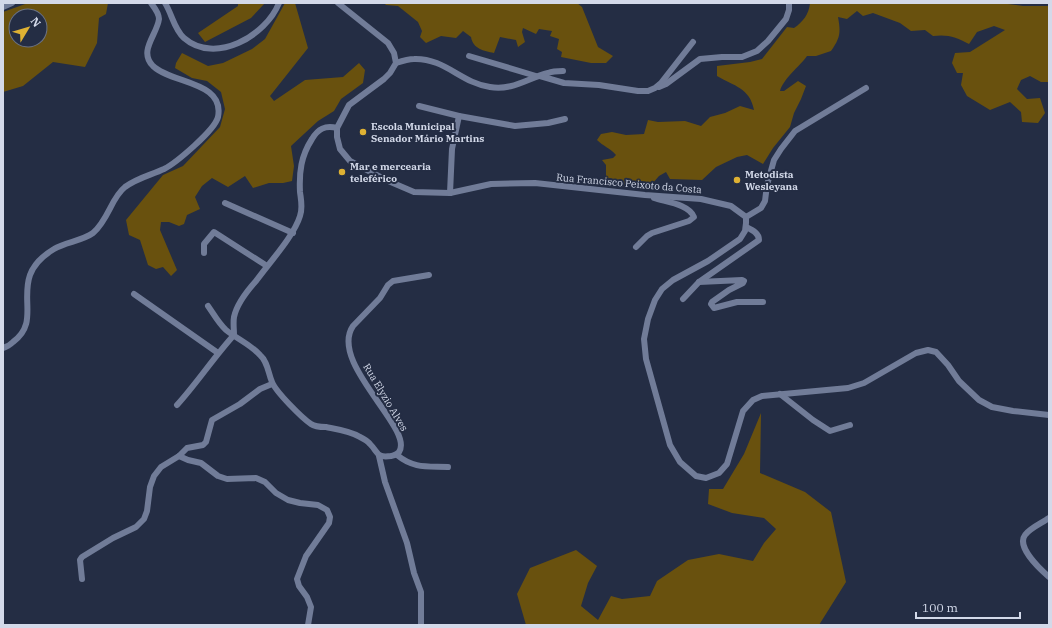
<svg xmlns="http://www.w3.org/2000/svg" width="1052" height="628" viewBox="0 0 1052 628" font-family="'IBM Plex Serif',serif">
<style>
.forest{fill:#69510e;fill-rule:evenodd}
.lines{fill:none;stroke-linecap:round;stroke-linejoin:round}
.minor{stroke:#717c98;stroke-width:6}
.poi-dot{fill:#deb133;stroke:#242d44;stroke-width:1.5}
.labels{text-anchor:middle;stroke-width:4;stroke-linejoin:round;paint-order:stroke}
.poi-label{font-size:10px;font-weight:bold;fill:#d3d9e9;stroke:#242d44;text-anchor:start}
.street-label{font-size:10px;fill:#d3d9e9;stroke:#242d44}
</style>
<rect width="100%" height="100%" fill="#242d44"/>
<g class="forest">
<path d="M28,3H108L106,14L99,18L97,43L85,67L53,62L23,86L3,92V12ZM16,16H40V40H16Z"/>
<path d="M238,3H265L251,18L205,42L198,33L238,6Z"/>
<path d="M285,3H295L308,48L270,96L274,101L305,80L343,77L359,63L365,70L363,83L341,99L334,111L318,121L291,146L294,166L292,181L283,183H269L253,188L245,176L228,187L212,178L202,186L195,197L200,209L187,215L184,224L179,226L169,222H161L160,230L177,270L171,276L163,267L156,269L148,265L140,240L129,235L126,220L163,175L183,166L220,127L225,109L221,92L207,81L192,78L175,68L176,63L182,53L208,66L223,63L252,49L265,39Z"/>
<path d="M384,3H577L582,7L598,47L613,56L606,63H591L561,57L562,52L557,49L559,39L550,36L552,31L539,29L536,34L523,28L522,32L525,42L518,47L516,40L500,37L494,53C484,51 473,49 471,37L463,31L456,38L441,36L426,43L420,37L422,31L418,22L398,6L386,5Z"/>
<path d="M810,3H1000L1023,6H1049V82H1041L1030,76L1021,80L1017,89L1027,99L1040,98L1045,113L1038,123L1022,122L1021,112L1010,102L990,110L967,96L961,85L963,73H957L952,63L955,53L970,52L1005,30L994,26L977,32L969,44C957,37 947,34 933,36L925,30L911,31L900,23L873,13L863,16L857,11L847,19L838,17C841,33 840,38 831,51L816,56H807C800,66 783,79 780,91H784L798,81L806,86L801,99L794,113L790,127L773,148L763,164L747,155L737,157L716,167L702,180L670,179L666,172L659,176L652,184L636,182L623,187L606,186V165L602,160L613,158L616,155C610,148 603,146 597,140L601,134L612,132L626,135L644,134L648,120L658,122L685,121L701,126L710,117L725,113L740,106L754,110C750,88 734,86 717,76V66L750,62L762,59L787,27L794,28C803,22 809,14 810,3Z"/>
<path d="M761,413L760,473L805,492L831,512L846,582L819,625H526L517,594L530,568L576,550L597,566L588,583L581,606L598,620L611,596L622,599L650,596L657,581L688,560L719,554L753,561L764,543L776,529L764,518L732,513L708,504L709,489H723L744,454Z"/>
</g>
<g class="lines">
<g class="minor">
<path d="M165,3C172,14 174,29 184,38C215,65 266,36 279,3"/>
<path d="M338,3L388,43L394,53L396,63L390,73L384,79L349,105L337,128V137L340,149L350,161L386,180L414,192L450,193L491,184L535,183L645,195L701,199L731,206L746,217V223L745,231L740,239L708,261L673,280L662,289L655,300L648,319L644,339L646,359L670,445L680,462L696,476L706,478L719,473L727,464L743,411L753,400L762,396L848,388L864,383L916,353L928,350L936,352L948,365L959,381L979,400L992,407L1013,411L1049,415"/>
<path d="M3,7L12,3"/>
<path d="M469,56L536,76"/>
<path d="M396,63C402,61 408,59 414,59C445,58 461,83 490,87C512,91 528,78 548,73C553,71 558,71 563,71"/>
<path d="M540,76L564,83L599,85L638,91H648L655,88L661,83L693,42"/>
<path d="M659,87L666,84L700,59L722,57H742L757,51L768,41L786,19L789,10V3"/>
<path d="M419,106L459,116L515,126L548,123L565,119"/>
<path d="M450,193L452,149L459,116"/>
<path d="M225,203L293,233"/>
<path d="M746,217L761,208L765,201L767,185L774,160L781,149L795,131L866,88"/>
<path d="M636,247L647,236L652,233L689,221L694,217C689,204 666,202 654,198"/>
<path d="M204,253V244L214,232L267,266"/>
<path d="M699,282L742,280L744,281L743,283L729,290L712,302L711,304L714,308L737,302H763"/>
<path d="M134,294L218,353"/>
<path d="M683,299L699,282L759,240C759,233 752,230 746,227"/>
<path d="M208,306C213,313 219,324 226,330C237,339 250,344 260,355C268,362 268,373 272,382C276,392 302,418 311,424C315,427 321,427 326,427C336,429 351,431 360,437C364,439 368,441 370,444C379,453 376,458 391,456C395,455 397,455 399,452C415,429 328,363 353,326L380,298L388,285L393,281L429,275"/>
<path d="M3,348C7,347 10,345 13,342C38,324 21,300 30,275C34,264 44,255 54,249C65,242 82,241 93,233C109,219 111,198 125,187C137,178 151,175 164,169C176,163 215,130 218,117C225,81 172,84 153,66C138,51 157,35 159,19C159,13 154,7 151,3"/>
<path d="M780,394L813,420L830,431L850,425"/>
<path d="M177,405C197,383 214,357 234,335C234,329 233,323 234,317C237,303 247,291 256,281C269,263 294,236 300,216C303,208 301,200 300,192C299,172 301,156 312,139C318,129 325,125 337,128"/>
<path d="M397,455C414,469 428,466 448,467"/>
<path d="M179,456L188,460L201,463L218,476L227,479L256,478L265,482L276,493L288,500L300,503L318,505L327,510L330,517L329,523L306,556L297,579L299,586L307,597L311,607L308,625"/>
<path d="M379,456L385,482L407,543L414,573L421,592V625"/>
<path d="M1049,518C1042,523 1030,528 1025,535C1016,547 1041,570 1049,577"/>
<path d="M82,579L80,560L82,557L113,538L136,527L144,519L147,511L150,487L154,476L161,467L179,456L187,448L203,445L206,442L212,420L240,404L260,389L272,384"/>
</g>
</g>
<g class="poi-dot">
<circle cx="363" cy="132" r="4"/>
<circle cx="342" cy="172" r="4"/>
<circle cx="737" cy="180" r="4"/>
</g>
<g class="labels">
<g class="poi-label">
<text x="371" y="130">Escola Municipal<tspan x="371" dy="12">Senador Mário Martins</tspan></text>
<text x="350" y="170">Mar e mercearia<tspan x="350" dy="12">teleférico</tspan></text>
<text x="745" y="178">Metodista<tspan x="745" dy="12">Wesleyana</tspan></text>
</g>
<g class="street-label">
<text transform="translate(629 183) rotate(5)" y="4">Rua Francisco Peixoto da Costa</text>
<text transform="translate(386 397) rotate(59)" y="4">Rua Elyzio Alves</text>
</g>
</g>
<rect width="1052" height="628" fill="none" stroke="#d3d9e9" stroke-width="8"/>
<g transform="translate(28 28) rotate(52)"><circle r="19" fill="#242d44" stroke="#6a7286"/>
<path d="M0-3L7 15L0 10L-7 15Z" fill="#deb133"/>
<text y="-6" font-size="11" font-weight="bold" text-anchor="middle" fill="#d3d9e9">N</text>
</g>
<path d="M916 612v6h104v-6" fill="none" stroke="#d3d9e9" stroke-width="2"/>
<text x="922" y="612" font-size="12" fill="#d3d9e9" stroke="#242d44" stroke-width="3" paint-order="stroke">100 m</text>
</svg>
